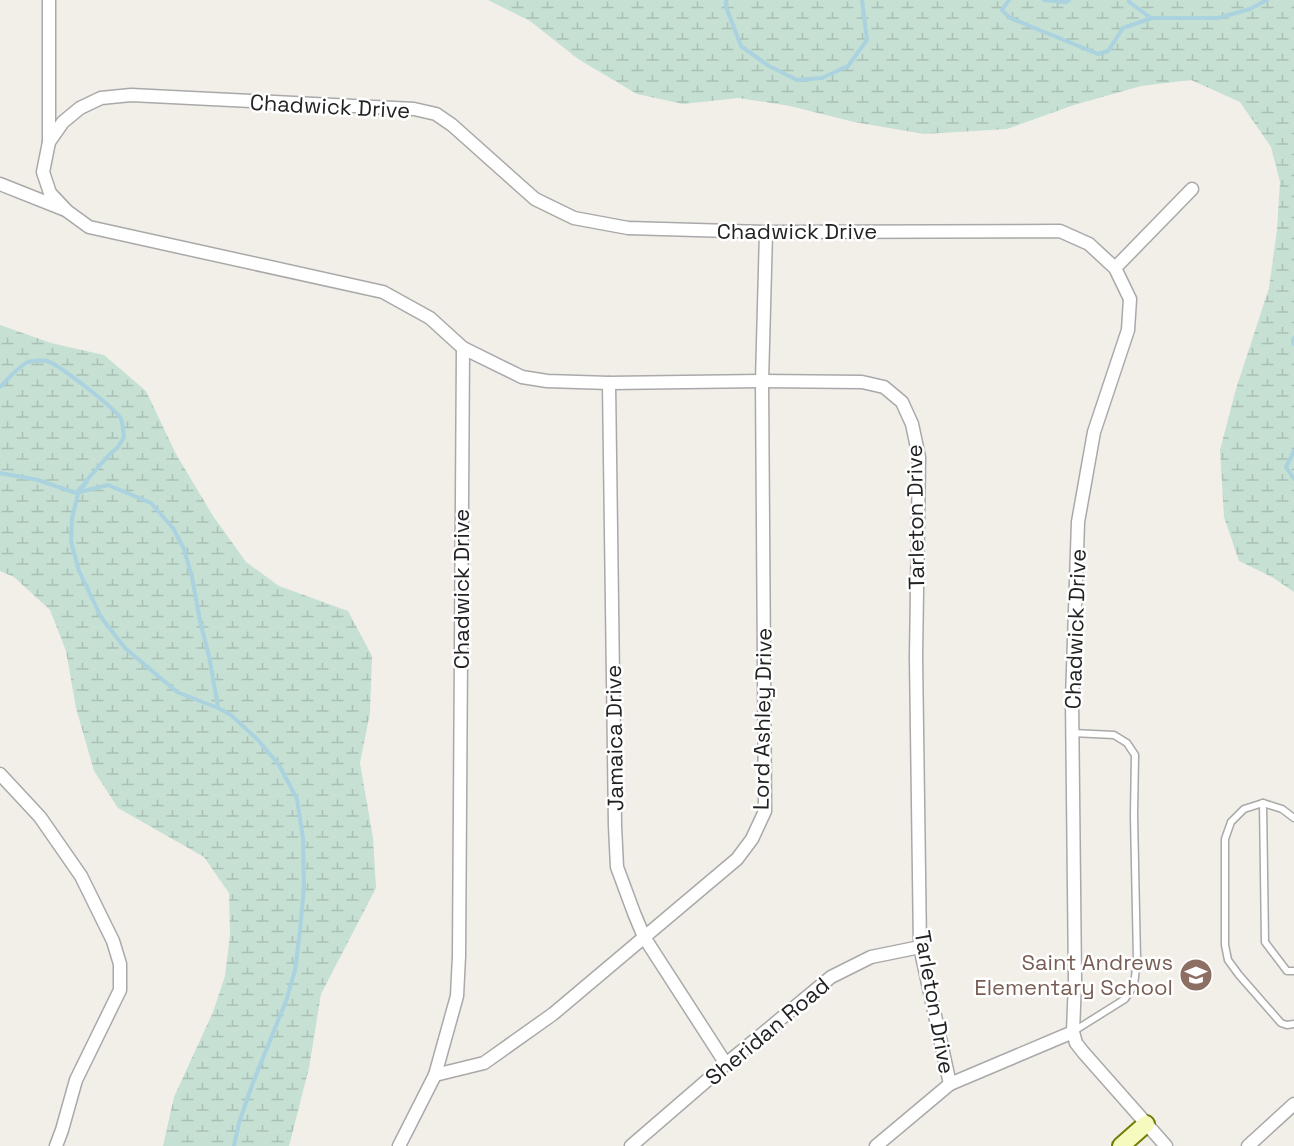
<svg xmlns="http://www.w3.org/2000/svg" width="1294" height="1146" viewBox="0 0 1294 1146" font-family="'Space Grotesk',sans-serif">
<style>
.wetland{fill:url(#wetland-marsh)}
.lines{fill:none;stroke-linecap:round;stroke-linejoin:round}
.stream{stroke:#aad3df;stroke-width:4}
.lane-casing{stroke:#a9a9a9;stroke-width:9}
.street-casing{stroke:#a9a9a9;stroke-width:15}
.secondary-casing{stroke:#707d05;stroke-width:20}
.lane{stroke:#fff;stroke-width:6}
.street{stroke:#fff;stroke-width:12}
.secondary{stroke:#f7fabf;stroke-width:16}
.labels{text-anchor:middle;stroke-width:5;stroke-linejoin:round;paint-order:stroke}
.street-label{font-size:22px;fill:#222;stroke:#fff}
.education-label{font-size:22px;fill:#785e54;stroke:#fff;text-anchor:end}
</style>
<defs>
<pattern id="wetland-marsh" width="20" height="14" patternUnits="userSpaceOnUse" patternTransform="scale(1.5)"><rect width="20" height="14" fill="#c6e0d4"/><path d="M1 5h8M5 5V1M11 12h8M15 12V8" fill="none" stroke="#aac0b6"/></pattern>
</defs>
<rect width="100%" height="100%" fill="#f2efe9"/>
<g class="wetland">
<path d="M488,0H1294V592L1272,577L1239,561L1224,517L1220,450L1236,389L1269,288L1277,230L1280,182L1271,147L1240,102L1191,80L1141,86L1074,105L1007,129L924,134L854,122L790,106L739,98L683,104L637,94L578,59L530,21Z"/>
<path d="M0,325L51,343L104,355L146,391L176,454L213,516L246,562L279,586L348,611L372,656L370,713L360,763L373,838L376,888L321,994L309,1068L289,1146H163L174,1097L213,1012L225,976L230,935L229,893L204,857L118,808L94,771L76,708L66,651L50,610L14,577L0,571Z"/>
</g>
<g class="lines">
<g class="stream">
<path d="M726,0V7L741,46L769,66L797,80L822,78L848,66L867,40L862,0"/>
<path d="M1009,0L1002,10L1010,18L1098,54L1108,51L1123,28L1152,18H1218L1250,9L1267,0"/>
<path d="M1044,0L1066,2L1069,0"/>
<path d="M1129,0V2L1151,18"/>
<path d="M1294,338L1293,341L1294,344"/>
<path d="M0,387C7,380 19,366 28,362C32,361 42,360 47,361C58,364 115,408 121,419C123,423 123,432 124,437L118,447L108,456L86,481"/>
<path d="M1294,451L1286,467L1294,479"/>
<path d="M0,473L38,480L76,493L108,485L151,503L173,528L184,549L192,577L200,621L209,656L218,707"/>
<path d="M76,493L87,481L78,494L72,518L71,541L79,571L101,617L125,648L177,692L218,708L231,715L258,740L279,765L297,799L303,838L304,886L300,931L295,970L286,1001L252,1085L239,1123L234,1146"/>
</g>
<g class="lane-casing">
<g id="lane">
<path d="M1072,733L1114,735L1127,743L1135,755L1134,816L1137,960L1134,985L1125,999L1074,1031"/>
<path d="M1263,803L1265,942L1287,971H1294"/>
<path d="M1294,818L1282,809L1263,803L1244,809L1231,822L1225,839V945L1228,960L1239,975L1281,1023L1287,1025L1294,1024"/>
</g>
</g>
<g class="street-casing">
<g id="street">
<path d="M49,0V142"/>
<path d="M0,184L63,209"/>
<path d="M1115,268L1192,189"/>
<path d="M609,383L615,826L617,867L634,913L644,937L726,1064"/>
<path d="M0,774L40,817L81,876L113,941L120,964V990L76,1080L62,1130L56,1146"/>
<path d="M435,1075L484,1063L553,1014L737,859L752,839L765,811L762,381L766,232"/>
<path d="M950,1084L920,947L916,657L919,457L912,424L902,402L884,387L862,382L762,381L609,383L547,381L522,377L463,348L430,318L383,292L89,227L67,211L50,193L43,172L49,142L63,122L80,108L101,98L131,95L414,109L436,114L452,125L535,199L574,218L628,228L766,232L1060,231L1089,244L1115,268L1130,299L1128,330L1094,432L1078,522L1072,699L1075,981L1073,1032L1076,1043L1083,1052L1166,1146"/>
<path d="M399,1146L435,1075L457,996L459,956L463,348"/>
<path d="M631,1146L726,1064L831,977L871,957L920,947"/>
<path d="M876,1146L950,1084L1073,1032"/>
<path d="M1248,1146L1294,1104"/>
</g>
</g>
<g class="secondary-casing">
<path id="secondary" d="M1121,1146L1146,1124"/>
</g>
<use href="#lane" class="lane"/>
<use href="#street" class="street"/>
<use href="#secondary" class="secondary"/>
</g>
<defs>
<g id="school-disc" transform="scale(1.725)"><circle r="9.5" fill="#8d6e63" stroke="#fff"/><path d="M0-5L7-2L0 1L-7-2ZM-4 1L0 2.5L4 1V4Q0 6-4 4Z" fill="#fff"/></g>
</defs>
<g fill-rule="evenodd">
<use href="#school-disc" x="1196" y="975"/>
</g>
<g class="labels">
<g class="street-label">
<text transform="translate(330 106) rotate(3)" y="8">Chadwick Drive</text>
<text x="797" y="239">Chadwick Drive</text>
<text transform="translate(915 517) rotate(-91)" y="8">Tarleton Drive</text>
<text transform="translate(461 589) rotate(-90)" y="8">Chadwick Drive</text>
<text transform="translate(1075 629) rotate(-88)" y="8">Chadwick Drive</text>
<text transform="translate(762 719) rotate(-89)" y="8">Lord Ashley Drive</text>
<text transform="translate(614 738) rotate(-91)" y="8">Jamaica Drive</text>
<text transform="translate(935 1002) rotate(80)" y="8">Tarleton Drive</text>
<text transform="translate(767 1031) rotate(-40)" y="8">Sheridan Road</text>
</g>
<g class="education-label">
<text x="1173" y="970">Saint Andrews<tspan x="1173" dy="25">Elementary School</tspan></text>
</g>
</g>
</svg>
